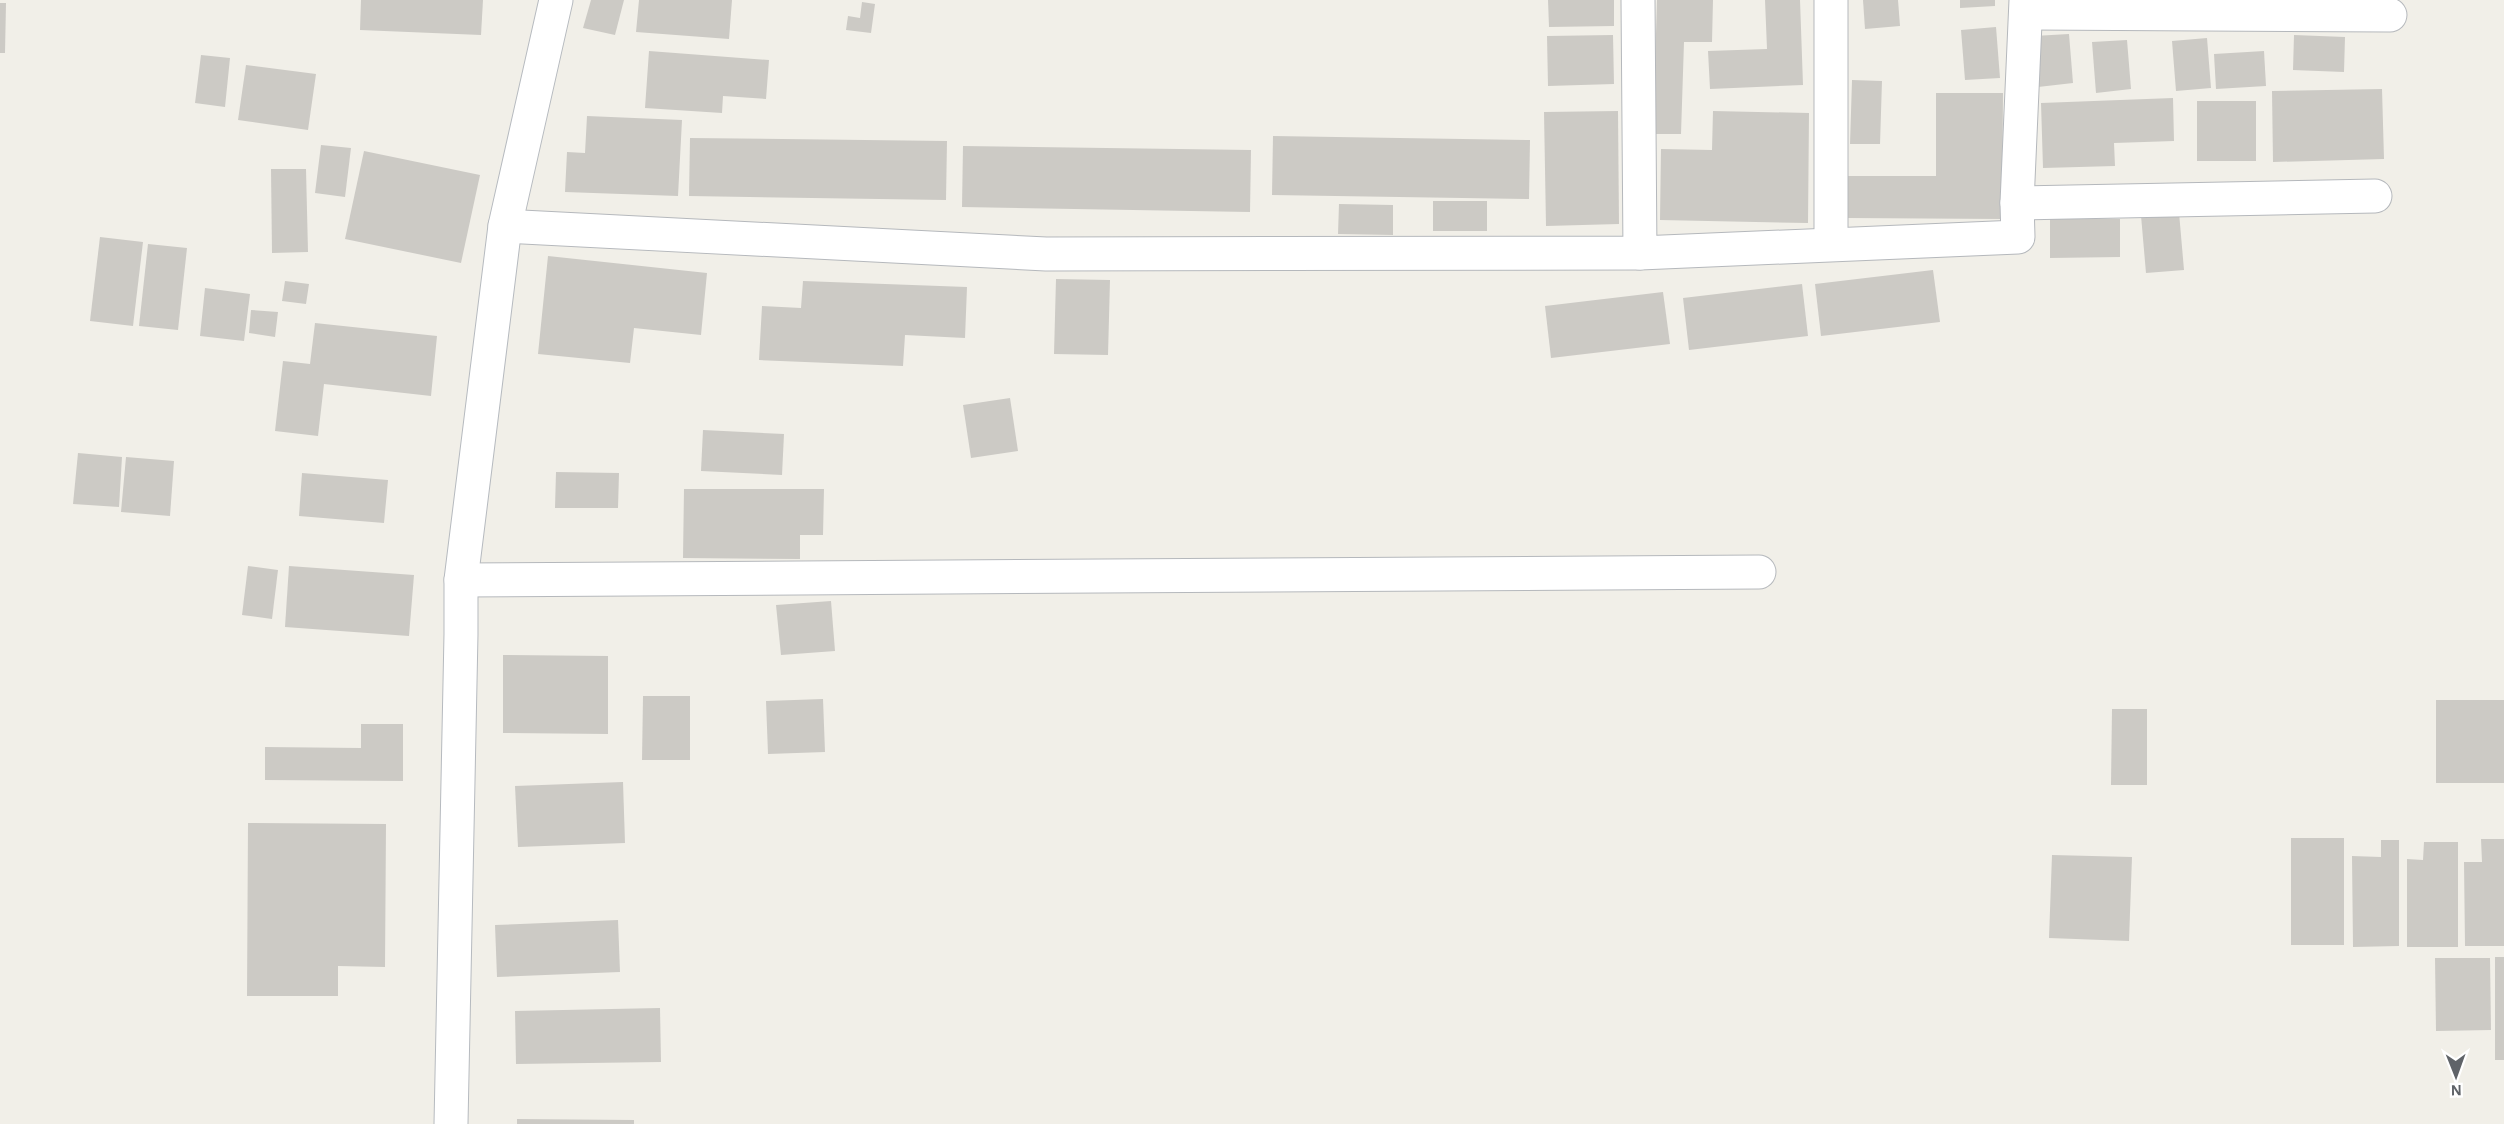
<svg xmlns="http://www.w3.org/2000/svg" width="2504" height="1124" viewBox="0 0 2504 1124" font-family="'Alegreya Sans',sans-serif">
<style>
.building{fill:#cccac5}
.lines{fill:none;stroke-linecap:round;stroke-linejoin:round}
.street-casing{stroke:#b5b8bc;stroke-width:35}
.secondary-casing{stroke:#b6babf;stroke-width:35}
.street{stroke:#fff;stroke-width:33}
.secondary{stroke:#fff;stroke-width:33}
</style>
<rect width="100%" height="100%" fill="#f1efe8"/>
<g class="building">
<path d="M361,0H483L481,35L360,30Z"/>
<path d="M591,0H624L615,35L583,28Z"/>
<path d="M639,0H732L729,39L636,32Z"/>
<path d="M1548,0H1614V26L1549,27Z"/>
<path d="M1657,0H1713L1712,42H1684L1681,134H1653Z"/>
<path d="M1765,0H1800L1803,85L1710,89L1708,51L1767,49Z"/>
<path d="M1863,0H1898L1900,26L1865,29Z"/>
<path d="M1960,0H1995V6L1960,8Z"/>
<path d="M862,2L875,4L871,33L846,30L848,16L860,18Z"/>
<path d="M0,3H6L5,53H0Z"/>
<path d="M1996,27L2000,78L1965,80L1961,30Z"/>
<path d="M2069,34L2073,83L2038,87L2034,36Z"/>
<path d="M1613,35L1614,84L1548,86L1547,36Z"/>
<path d="M2294,35L2345,37L2344,72L2293,70Z"/>
<path d="M2207,38L2211,88L2176,91L2172,41Z"/>
<path d="M2127,40L2131,89L2096,93L2092,42Z"/>
<path d="M649,51L769,60L766,99L723,96L722,113L645,108Z"/>
<path d="M2264,51L2266,86L2216,89L2214,54Z"/>
<path d="M201,55L230,58L225,107L195,103Z"/>
<path d="M246,65L316,74L308,130L238,120Z"/>
<path d="M1852,80L1882,81L1880,144H1850Z"/>
<path d="M2382,89L2384,159L2273,162L2272,91Z"/>
<path d="M1936,93H2003L2002,219L1848,218V176H1936Z"/>
<path d="M2173,98L2174,141L2114,143L2115,166L2043,168L2041,103Z"/>
<rect x="2197" y="101" width="59" height="60"/>
<path d="M1618,111L1619,224L1546,226L1544,112Z"/>
<path d="M1713,111L1809,113L1808,223L1660,220L1661,149L1712,150Z"/>
<path d="M587,116L682,120L678,196L565,192L567,152L585,153Z"/>
<path d="M1273,136L1530,140L1529,199L1272,195Z"/>
<path d="M690,138L947,141L946,200L689,196Z"/>
<path d="M321,145L351,148L345,197L315,193Z"/>
<path d="M963,146L1251,150L1250,212L962,207Z"/>
<path d="M364,151L480,175L461,263L345,239Z"/>
<path d="M271,169H306L308,252L272,253Z"/>
<rect x="1433" y="201" width="54" height="30"/>
<path d="M2178,201L2184,270L2146,273L2140,204Z"/>
<path d="M1339,204L1393,205V235L1338,234Z"/>
<path d="M2050,219H2120V257L2050,258Z"/>
<path d="M100,237L143,242L133,326L90,321Z"/>
<path d="M148,244L187,248L178,330L139,326Z"/>
<path d="M548,256L707,273L701,335L634,328L630,363L538,354Z"/>
<path d="M1933,270L1940,322L1821,336L1815,284Z"/>
<path d="M1056,279L1110,280L1108,355L1054,354Z"/>
<path d="M285,281L309,284L306,304L282,301Z"/>
<path d="M803,281L967,287L965,338L905,335L903,366L759,360L762,306L801,308Z"/>
<path d="M1802,284L1808,336L1689,350L1683,298Z"/>
<path d="M205,288L250,294L244,341L200,336Z"/>
<path d="M1663,292L1670,344L1551,358L1545,306Z"/>
<path d="M251,310L278,312L275,337L249,333Z"/>
<path d="M315,323L437,336L431,396L324,384L318,436L275,431L283,361L310,364Z"/>
<path d="M1010,398L1018,451L971,458L963,405Z"/>
<path d="M703,430L784,434L782,475L701,471Z"/>
<path d="M78,453L122,457L119,507L73,504Z"/>
<path d="M126,457L174,461L170,516L121,512Z"/>
<path d="M556,472L619,473L618,508H555Z"/>
<path d="M302,473L388,480L384,523L299,516Z"/>
<path d="M684,489H824L823,535H800V559L683,558Z"/>
<path d="M248,566L278,570L272,619L242,615Z"/>
<path d="M289,566L414,575L409,636L285,627Z"/>
<path d="M831,601L835,651L781,655L776,605Z"/>
<path d="M503,655L608,656V734L503,733Z"/>
<path d="M643,696H690V760H642Z"/>
<path d="M823,699L825,752L768,754L766,701Z"/>
<rect x="2436" y="700" width="68" height="83"/>
<path d="M2112,709H2147V785H2111Z"/>
<path d="M361,724H403V781L265,780V747L361,748Z"/>
<path d="M623,782L625,843L518,847L515,786Z"/>
<path d="M248,823L386,824L385,967L338,966V996H247Z"/>
<rect x="2291" y="838" width="53" height="107"/>
<path d="M2481,839H2504V946H2465L2464,862H2482Z"/>
<path d="M2381,840H2399V946L2353,947L2352,856L2381,857Z"/>
<path d="M2424,842H2458V947H2407V859L2423,860Z"/>
<path d="M2052,855L2132,857L2129,941L2049,938Z"/>
<path d="M618,920L620,972L497,977L495,925Z"/>
<rect x="2495" y="957" width="9" height="103"/>
<path d="M2435,958H2490L2491,1030L2436,1031Z"/>
<path d="M660,1008L661,1062L516,1064L515,1011Z"/>
<path d="M517,1119L634,1120V1124H517Z"/>
</g>
<g class="lines">
<g class="street-casing">
<g id="street">
<path d="M1638,0L1640,253"/>
<path d="M1831,0V244"/>
<path d="M2027,13L2390,15"/>
<path d="M2017,203L2375,196"/>
<path d="M505,226L1046,254L1640,253L2018,237L2017,203L2026,0"/>
<path d="M461,580L1759,572"/>
</g>
</g>
<g class="secondary-casing">
<path id="secondary" d="M451,1124L461,634V580L505,226L556,0"/>
</g>
<use href="#street" class="street"/>
<use href="#secondary" class="secondary"/>
</g>
<g transform="translate(2456 1076) rotate(179)" stroke="#ffffff" stroke-width="4.5" paint-order="stroke">
<path d="M0-4.5L10 22L0 15L-10 22Z" fill="#5f6368"/>
<text y="-9" font-size="16" font-weight="bold" text-anchor="middle" fill="#5f6368">N</text>
</g>
</svg>
